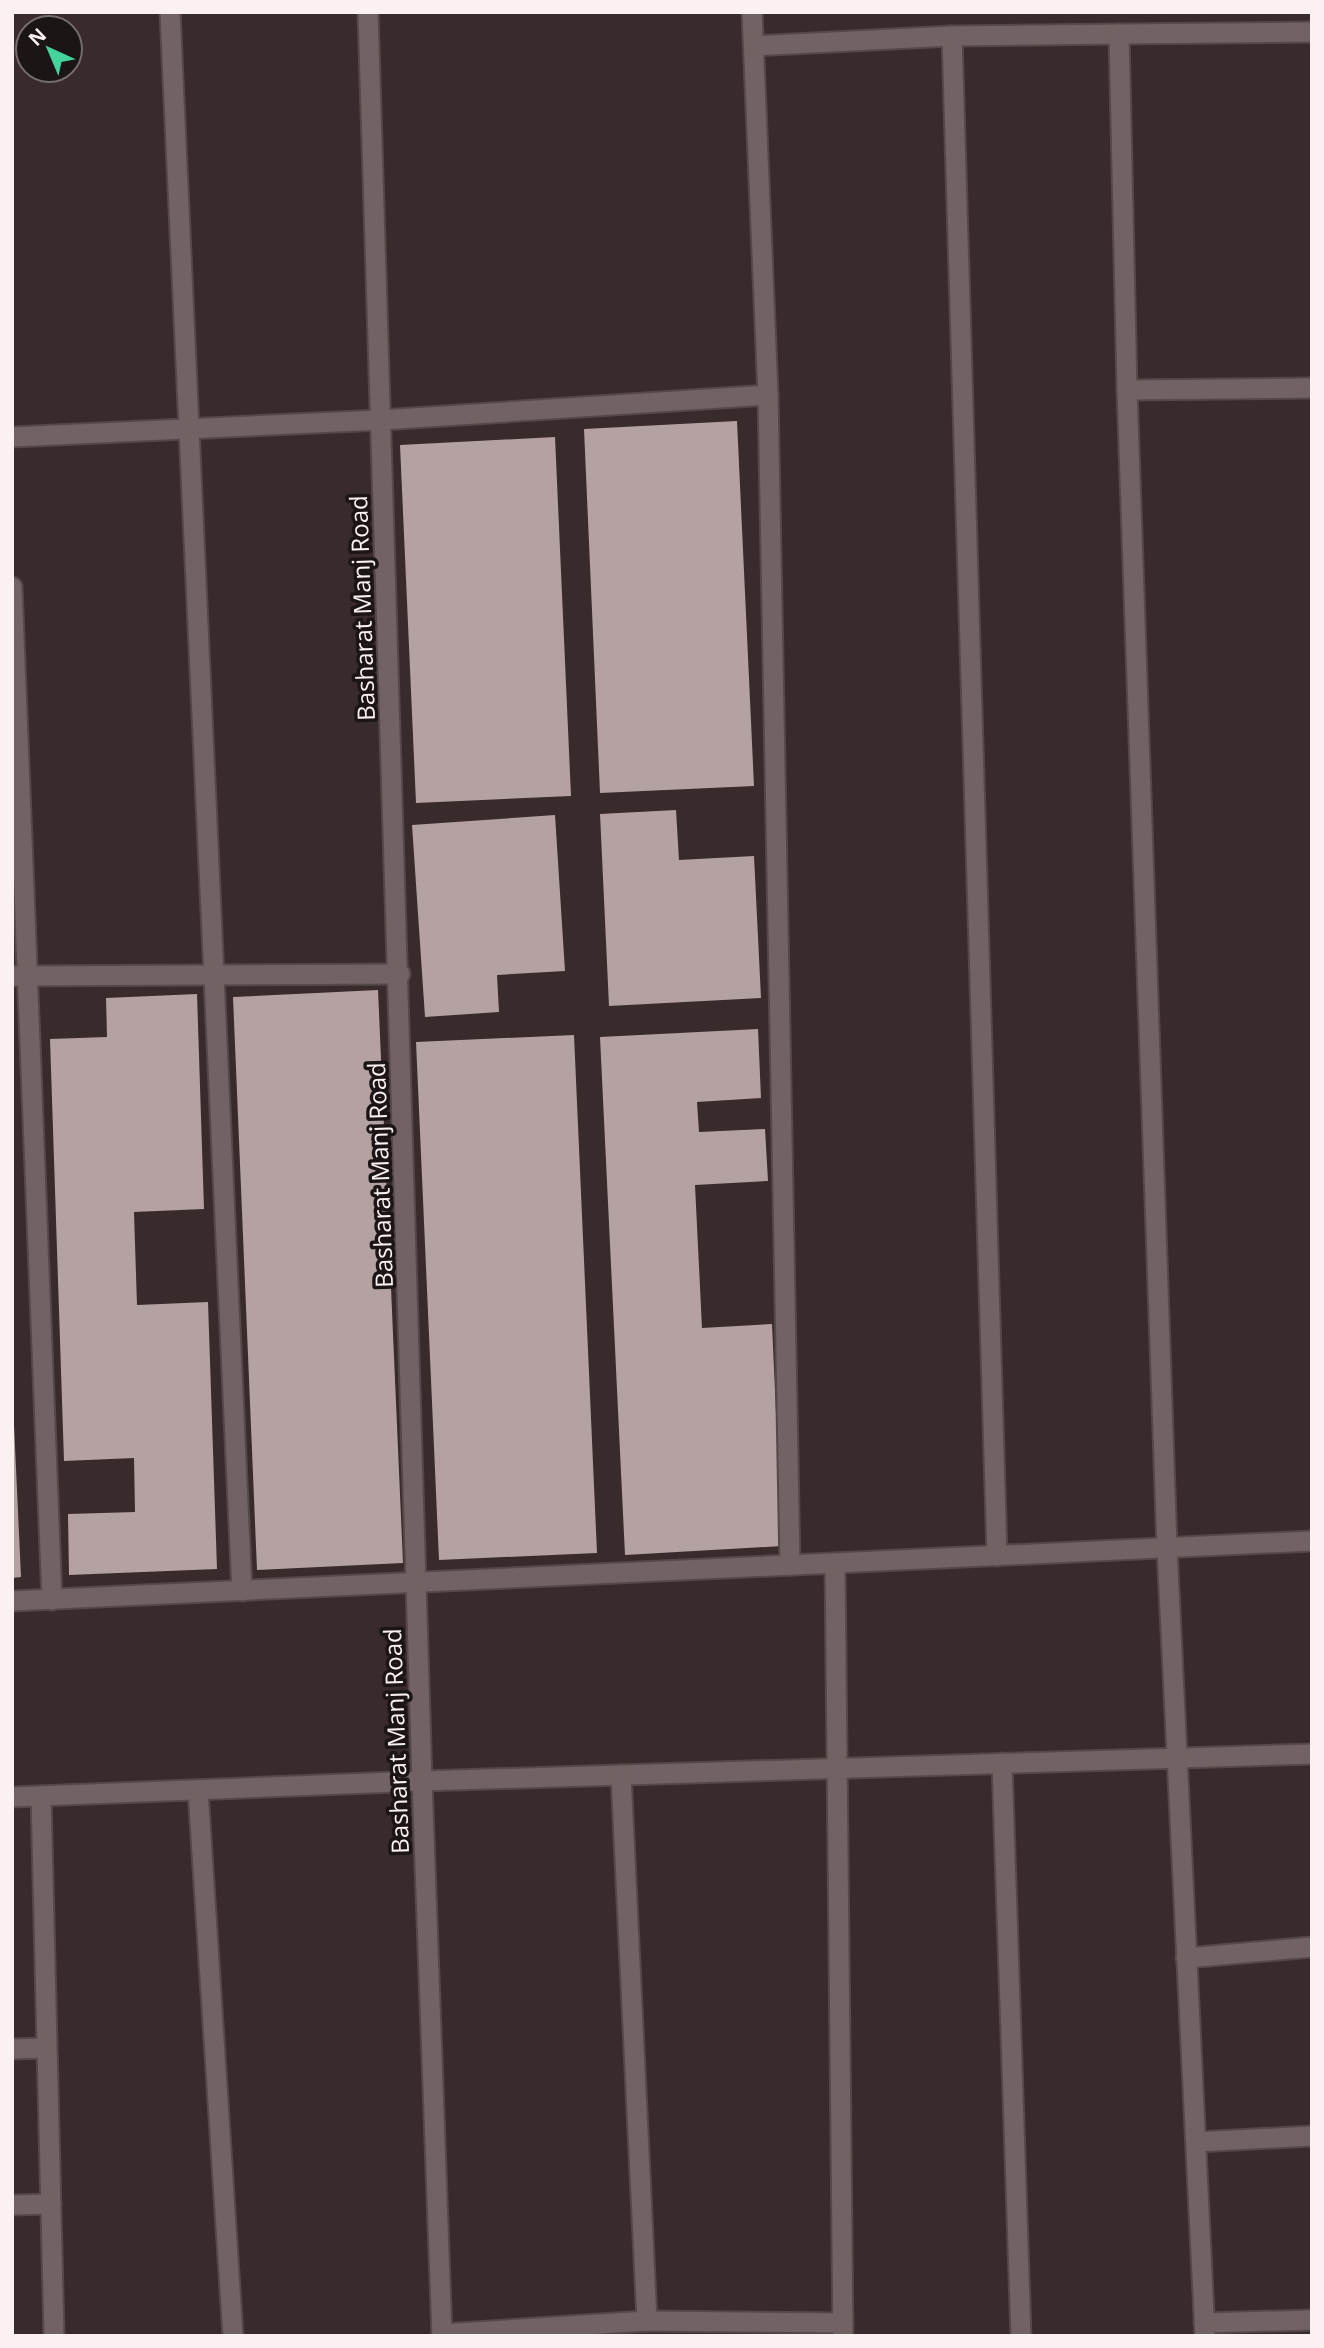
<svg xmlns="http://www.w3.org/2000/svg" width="1324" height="2348" viewBox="0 0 1324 2348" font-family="'Open Sans',sans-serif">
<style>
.building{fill:#b4a1a2}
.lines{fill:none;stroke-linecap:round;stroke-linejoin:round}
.minor-casing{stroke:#554849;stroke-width:23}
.minor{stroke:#736263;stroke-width:19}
.labels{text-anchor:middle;stroke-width:7;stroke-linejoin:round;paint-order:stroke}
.street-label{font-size:24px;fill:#fbf1f1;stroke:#1c1515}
</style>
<rect width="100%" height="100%" fill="#392a2b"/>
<g class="building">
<path d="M737,421L754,786L600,793L584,429Z"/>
<path d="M555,437L571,796L416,803L400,445Z"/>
<path d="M676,810L679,860L754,856L761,998L609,1006L600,814Z"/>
<path d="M555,815L565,971L497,975L499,1012L425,1017L412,825Z"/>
<path d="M378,990L403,1563L257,1570L233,997Z"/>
<path d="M197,994L204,1209L134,1212L137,1305L208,1302L217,1569L69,1575L68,1514L135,1512L134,1458L64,1461L50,1039L107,1037L106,998Z"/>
<path d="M758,1029L761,1098L697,1102L699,1132L765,1129L768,1181L695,1185L702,1328L772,1324L782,1546L625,1555L600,1037Z"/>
<path d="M574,1035L597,1553L439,1560L416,1042Z"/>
<path d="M12,1381L21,1577L12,1578Z"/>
</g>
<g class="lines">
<g class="minor-casing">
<g id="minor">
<path d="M170,12L242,1591"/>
<path d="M368,12L422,1781L442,2336"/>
<path d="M752,12L768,395L790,1565"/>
<path d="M952,36L997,1556"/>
<path d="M754,46L952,36L1119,34"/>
<path d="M1127,390L1312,388"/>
<path d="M12,437L381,420L768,395"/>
<path d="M12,587L52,1600"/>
<path d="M12,976L400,974"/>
<path d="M835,1564L843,2336"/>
<path d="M12,1601L1312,1541"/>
<path d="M1002,1763L1021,2336"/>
<path d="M198,1790L233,2336"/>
<path d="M41,1796L54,2336"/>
<path d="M12,1797L422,1781L1312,1754"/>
<path d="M1186,1958L1312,1947"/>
<path d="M12,2049L46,2048"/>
<path d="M1196,2142L1312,2136"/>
<path d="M12,2205L51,2204"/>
<path d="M647,2321L843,2323"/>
<path d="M1204,2323L1312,2320"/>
<path d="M442,2334L647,2321L621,1775"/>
<path d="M1205,2336L1167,1548L1127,390L1119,34L1312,32"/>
</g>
</g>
<use href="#minor" class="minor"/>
</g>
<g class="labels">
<g class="street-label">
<text transform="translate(363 608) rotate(-92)" y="8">Basharat Manj Road</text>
<text transform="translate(381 1175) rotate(-92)" y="8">Basharat Manj Road</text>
<text transform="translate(397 1741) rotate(-92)" y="8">Basharat Manj Road</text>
</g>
</g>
<rect width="1324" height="2348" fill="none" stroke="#fbf1f1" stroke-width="28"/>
<g transform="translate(49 49) rotate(316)"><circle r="33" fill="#1c1515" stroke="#756d6d" stroke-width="2"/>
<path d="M0-5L12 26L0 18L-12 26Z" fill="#46d49e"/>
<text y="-10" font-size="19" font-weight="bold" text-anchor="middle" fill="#fbf1f1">N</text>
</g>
</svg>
